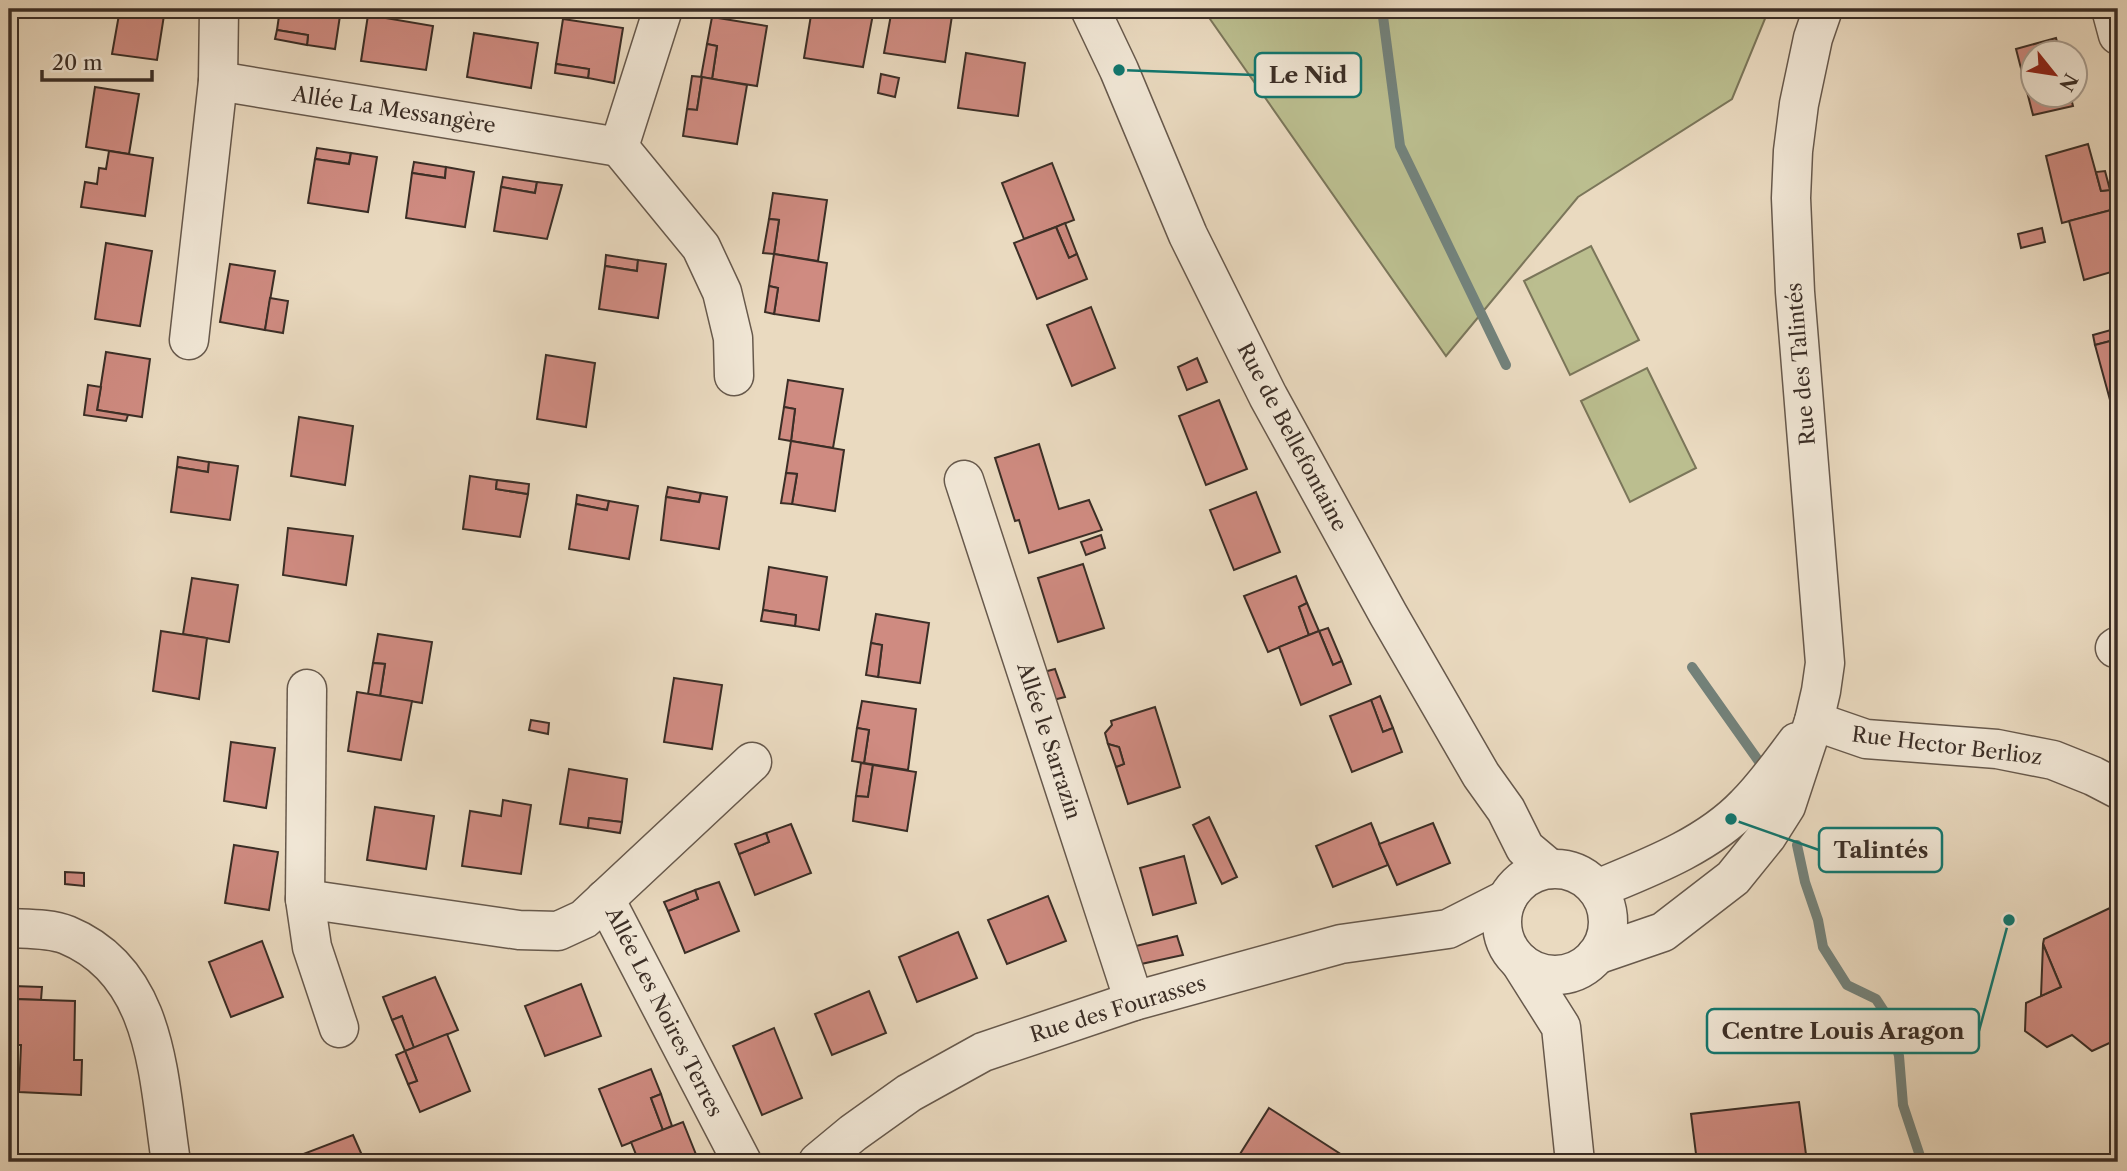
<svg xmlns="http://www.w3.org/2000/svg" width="2127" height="1171" viewBox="0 0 2127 1171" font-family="'Libre Caslon Text',serif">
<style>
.green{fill:#bbbe8f;stroke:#7b765a;stroke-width:2}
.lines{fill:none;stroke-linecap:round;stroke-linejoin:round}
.stream{stroke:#73827b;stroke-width:10}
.building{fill:#cf8b81;stroke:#3b2e26;stroke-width:2}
.minor-casing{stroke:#67594c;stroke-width:41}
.minor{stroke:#f1e7d6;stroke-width:38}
.labels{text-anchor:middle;stroke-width:6;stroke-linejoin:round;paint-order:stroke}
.street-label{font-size:21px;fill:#3b2e26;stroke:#f1e7d6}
.leader{fill:none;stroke:#0f766e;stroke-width:2.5}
.callout-dot{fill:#0f766e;stroke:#f1e7d6;stroke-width:2.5}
.callout{fill:#f1e7d6;stroke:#0f766e;stroke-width:2.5}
.callout-label{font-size:23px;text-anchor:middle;font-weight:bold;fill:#3b2e26}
</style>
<rect width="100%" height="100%" fill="#eadac0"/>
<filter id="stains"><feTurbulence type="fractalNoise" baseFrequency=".00286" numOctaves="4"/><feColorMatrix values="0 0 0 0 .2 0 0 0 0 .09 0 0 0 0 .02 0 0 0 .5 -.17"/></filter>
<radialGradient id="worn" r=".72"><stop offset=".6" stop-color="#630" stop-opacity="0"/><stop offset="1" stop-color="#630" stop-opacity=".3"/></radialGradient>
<g class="green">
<path d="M1203,9H1769L1732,99L1578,197L1446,356Z"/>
<path d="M1591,246L1639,340L1570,375L1524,281Z"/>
<path d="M1647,368L1696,468L1630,502L1581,401Z"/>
</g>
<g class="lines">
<g class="stream">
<path d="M1382,9L1400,146L1506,365"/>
<path d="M1692,667L1765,770"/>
<path d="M1797,845L1805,882L1818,920L1823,947L1847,985L1876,999L1889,1019L1899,1056L1903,1105L1922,1162"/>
</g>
</g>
<g class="building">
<path d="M120,9H165L157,60L112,54Z"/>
<path d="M280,9H341L335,49L307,45L308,35L277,30Z"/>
<path d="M812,9H843L873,14L863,67L804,58Z"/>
<path d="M892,9L924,13L925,9H953L945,62L884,53Z"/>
<path d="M368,15L433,26L426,70L361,61Z"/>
<path d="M712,17L767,26L757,86L712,79L717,46L707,44Z"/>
<path d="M563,19L623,28L614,83L588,78L589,69L556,64Z"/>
<path d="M277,30L308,35L307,45L275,39Z"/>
<path d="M474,33L538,43L531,88L467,77Z"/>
<path d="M2056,38L2060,52H2032V94H2070L2073,106L2033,115L2016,49Z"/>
<path d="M707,44L717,46L712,79L701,77Z"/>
<path d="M966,53L1025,63L1018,116L958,108Z"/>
<path d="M556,64L589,69L588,78L555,73Z"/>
<path d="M881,74L899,78L895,97L878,93Z"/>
<path d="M692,76L702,77L697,110L687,109Z"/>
<path d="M702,77L747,85L737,144L683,136L687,109L697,110Z"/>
<path d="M95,87L139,94L129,154L86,147Z"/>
<path d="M2088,144L2101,191L2110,190L2115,209L2062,223L2046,156Z"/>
<path d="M317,148L351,153L349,164L315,159Z"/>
<path d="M109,151L153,158L145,216L81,207L85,182L97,184L99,168L106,169Z"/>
<path d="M351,153L377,157L368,212L308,203L315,159L349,164Z"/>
<path d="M414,162L446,167L445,178L412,173Z"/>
<path d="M1052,163L1074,220L1024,239L1002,183Z"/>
<path d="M446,167L474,172L465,227L406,218L412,173L445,178Z"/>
<path d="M2105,171L2110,190L2101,191L2096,172Z"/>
<path d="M503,177L537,182L535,193L501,187Z"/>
<path d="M537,182L562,185L547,239L494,231L501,187L535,193Z"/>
<path d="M773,193L827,200L818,261L774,254L779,220L769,219Z"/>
<path d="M2115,209L2118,223V270L2084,280L2069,221Z"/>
<path d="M769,219L779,220L774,254L763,253Z"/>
<path d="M1065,223L1077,254L1069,258L1056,227Z"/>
<path d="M1056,227L1069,258L1077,254L1087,279L1037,299L1014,243Z"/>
<path d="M2042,228L2045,242L2021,248L2018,234Z"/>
<path d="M106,243L152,251L140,326L95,319Z"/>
<path d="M774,254L827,263L819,321L774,314L778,288L769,286Z"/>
<path d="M606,255L638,260L637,271L605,266Z"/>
<path d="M638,260L666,264L658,318L599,309L605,266L637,271Z"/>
<path d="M230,264L275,271L265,330L220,322Z"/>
<path d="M769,286L778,288L774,314L765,312Z"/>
<path d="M270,298L288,301L283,333L265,330Z"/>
<path d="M1091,307L1115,368L1072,386L1047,325Z"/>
<path d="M2118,328V339L2095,345L2093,335Z"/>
<path d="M2118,339V409L2113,411L2095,345Z"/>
<path d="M106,352L150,359L142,417L97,410Z"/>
<path d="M546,355L595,363L586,427L537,419Z"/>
<path d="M1197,358L1207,382L1187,390L1178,367Z"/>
<path d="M788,380L843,389L833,448L791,441L795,409L784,407Z"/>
<path d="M88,385L101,387L97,410L128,415L126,421L84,415Z"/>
<path d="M1219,400L1247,469L1206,485L1179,416Z"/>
<path d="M784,407L795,409L791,441L779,439Z"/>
<path d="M299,417L353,426L345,485L291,476Z"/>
<path d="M791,441L844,450L835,511L792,504L797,474L786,473Z"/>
<path d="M1039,444L1059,509L1089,500L1102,530L1029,553L1019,520L1015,521L995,458Z"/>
<path d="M178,457L209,462L208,472L177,467Z"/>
<path d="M209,462L238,466L230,520L171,512L177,467L208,472Z"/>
<path d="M786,473L797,474L792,504L781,503Z"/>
<path d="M470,476L497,480L496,489L528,494L520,537L463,529Z"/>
<path d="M497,480L529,484L528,494L496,489Z"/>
<path d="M668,487L701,493L699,502L666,497Z"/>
<path d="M1256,492L1280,552L1234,570L1210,510Z"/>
<path d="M701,493L727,497L719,549L661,540L666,497L699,502Z"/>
<path d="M577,495L609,501L607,510L576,504Z"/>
<path d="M609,501L638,506L629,559L569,549L576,504L607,510Z"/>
<path d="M288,528L353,536L346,585L283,575Z"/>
<path d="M1101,535L1105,548L1086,555L1081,542Z"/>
<path d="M1083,564L1104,628L1058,642L1038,578Z"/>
<path d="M769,567L827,577L819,630L795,626L796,615L763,610Z"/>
<path d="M1296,576L1307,603L1299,607L1309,635L1268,652L1244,596Z"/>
<path d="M192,578L238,585L229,642L183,634Z"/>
<path d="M1307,603L1319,631L1309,635L1299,607Z"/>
<path d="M763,610L796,615L795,626L761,621Z"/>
<path d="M876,614L929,623L920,683L878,677L882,645L871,643Z"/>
<path d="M1328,628L1342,661L1333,665L1319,631Z"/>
<path d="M161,631L207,638L199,699L153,691Z"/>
<path d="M1319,631L1333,665L1342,661L1351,684L1301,705L1279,647Z"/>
<path d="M378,634L432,642L422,703L380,696L385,664L373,663Z"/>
<path d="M871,643L882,645L878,677L866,675Z"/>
<path d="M373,663L385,664L380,696L368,694Z"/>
<path d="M1055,669L1065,697L1049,701L1040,673Z"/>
<path d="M674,678L722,685L712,749L664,742Z"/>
<path d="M357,692L412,701L401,760L348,751Z"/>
<path d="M1380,696L1393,728L1383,732L1371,700Z"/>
<path d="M1371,700L1383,732L1393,728L1402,752L1352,772L1330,716Z"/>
<path d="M862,701L916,709L908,770L864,763L869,730L857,728Z"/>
<path d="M1155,707L1180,787L1128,804L1116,767L1124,764L1119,747L1108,744L1105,733L1112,725L1111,721Z"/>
<path d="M531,720L549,723L548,734L529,730Z"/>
<path d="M857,728L869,730L864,763L852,761Z"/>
<path d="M231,742L275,748L266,808L224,801Z"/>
<path d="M1108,744L1119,747L1124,764L1116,767Z"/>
<path d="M861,763L873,765L868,797L856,796Z"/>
<path d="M873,765L916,772L907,831L853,821L856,796L868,797Z"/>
<path d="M569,769L627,779L622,822L589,818L588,828L560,824Z"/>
<path d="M503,800L531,805L521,874L462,866L470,811L501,816Z"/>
<path d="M375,807L434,816L426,869L367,860Z"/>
<path d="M1209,817L1237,877L1222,884L1193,825Z"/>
<path d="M589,818L622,822L620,833L588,828Z"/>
<path d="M1371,823L1388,865L1333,887L1316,846Z"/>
<path d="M1433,823L1450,863L1397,885L1379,844Z"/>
<path d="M791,824L811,873L755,895L739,854L769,842L766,833Z"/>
<path d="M766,833L769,842L739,854L735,844Z"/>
<path d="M234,845L278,852L269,910L225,903Z"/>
<path d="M1184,856L1196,903L1153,915L1140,868Z"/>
<path d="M65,872L84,873V886L65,884Z"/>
<path d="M719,882L739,931L685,953L668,911L698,899L695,890Z"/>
<path d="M695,890L698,899L668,911L664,902Z"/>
<path d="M1048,896L1066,941L1007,964L988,920Z"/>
<path d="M2110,908L2118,914V1042L2116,1040L2092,1051L2072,1035L2047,1047L2025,1031L2026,1003L2061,987L2043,944L2044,939Z"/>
<path d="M958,932L977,978L917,1002L899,957Z"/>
<path d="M1177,936L1183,955L1141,964L1136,946Z"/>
<path d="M262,941L283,997L231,1017L209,962Z"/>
<path d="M2043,944L2061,987L2041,996Z"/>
<path d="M435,977L458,1030L414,1048L402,1016L392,1020L383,997Z"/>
<path d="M581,984L601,1036L545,1056L525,1006Z"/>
<path d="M13,986L42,987L41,1000L13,999Z"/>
<path d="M869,991L886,1033L832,1055L815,1014Z"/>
<path d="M13,999L75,1001L74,1060H82L81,1095L19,1092L21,1045H12Z"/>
<path d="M402,1016L414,1048L405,1051L392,1020Z"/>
<path d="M774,1028L802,1098L762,1115L733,1046Z"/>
<path d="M447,1034L470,1091L420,1112L408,1084L417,1081L405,1051Z"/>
<path d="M405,1051L417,1081L408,1084L396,1055Z"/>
<path d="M651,1069L661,1094L651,1098L663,1130L622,1146L599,1089Z"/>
<path d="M661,1094L672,1126L663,1130L651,1098Z"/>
<path d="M1799,1102L1807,1162H1697L1691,1114Z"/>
<path d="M1269,1108L1353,1162H1235Z"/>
<path d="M683,1122L699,1162H639L631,1142Z"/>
<path d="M353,1135L365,1162H300L298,1156Z"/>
</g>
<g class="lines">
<g class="minor-casing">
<g id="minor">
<path d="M663,9L619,147L701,247L722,292L733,338L734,376"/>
<path d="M1090,9L1119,70L1188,235L1268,396L1388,614L1481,775L1506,810L1525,848L1550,869"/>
<path d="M2111,9L2118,35"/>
<path d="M218,81L219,9"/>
<path d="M189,340L218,81L619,147"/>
<path d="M964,480L1134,1001"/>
<path d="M2115,648L2118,646"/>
<path d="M1814,721L1866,739L1997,749L2053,760L2093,776L2118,789"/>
<circle cx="1555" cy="922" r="53"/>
<path d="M1597,889C1648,868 1707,846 1746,805C1765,786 1781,763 1797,742"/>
<path d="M305,899L307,689"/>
<path d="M605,899L742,1162"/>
<path d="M9,928C27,929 50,928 67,935C159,973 158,1079 171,1162"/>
<path d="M1596,955L1663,932L1733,878L1767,836L1786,806L1814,721L1821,691L1825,663L1795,292L1791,198L1793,151L1799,104L1813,38L1823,9"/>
<path d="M1520,962L1561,1027L1575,1162"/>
<path d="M339,1028L312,947L305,899L519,930L558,931L584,919L752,762"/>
<path d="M818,1162L853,1133L909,1093L983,1052L1134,1001L1341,944L1448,929L1507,899"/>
</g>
</g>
<use href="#minor" class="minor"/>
</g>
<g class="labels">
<g class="street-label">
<text transform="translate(394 110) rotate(9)" y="7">Allée La Messangère</text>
<text transform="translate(1801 364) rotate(-95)" y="7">Rue des Talintés</text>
<text transform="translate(1292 437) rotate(62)" y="7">Rue de Bellefontaine</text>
<text transform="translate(1049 741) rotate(72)" y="7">Allée le Sarrazin</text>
<text transform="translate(1947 746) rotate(7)" y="7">Rue Hector Berlioz</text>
<text transform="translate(1118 1009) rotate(-17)" y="7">Rue des Fourasses</text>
<text transform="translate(664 1012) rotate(63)" y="7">Allée Les Noires Terres</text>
</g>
</g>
<path class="leader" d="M1119 70L1255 75M1731 819L1819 850M2009 920L1979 1031"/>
<g class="callout-dot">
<circle cx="1119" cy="70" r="7"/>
<circle cx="1731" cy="819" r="7"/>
<circle cx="2009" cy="920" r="7"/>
</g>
<g class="callout">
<rect x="1255" y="53" width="106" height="44" rx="7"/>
<rect x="1819" y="828" width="123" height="44" rx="7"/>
<rect x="1707" y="1009" width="272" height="44" rx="7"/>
</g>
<g class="callout-label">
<text x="1308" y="83">Le Nid</text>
<text x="1881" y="858">Talintés</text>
<text x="1843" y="1039">Centre Louis Aragon</text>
</g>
<rect width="2127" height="1171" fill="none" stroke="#eadac0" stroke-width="35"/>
<rect x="10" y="10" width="2106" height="1150" fill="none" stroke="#3b2e26" stroke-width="3.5"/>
<rect x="18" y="18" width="2092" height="1136" fill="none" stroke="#3b2e26" stroke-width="2"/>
<g transform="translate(2054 74) rotate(120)"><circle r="33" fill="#f1e7d6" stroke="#a89d90" stroke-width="2"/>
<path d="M0-5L12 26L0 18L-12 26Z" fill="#8f2418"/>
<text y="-10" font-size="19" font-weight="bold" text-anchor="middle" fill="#3b2e26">N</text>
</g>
<path d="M42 70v10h110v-10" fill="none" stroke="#3b2e26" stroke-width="3.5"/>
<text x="52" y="70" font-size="21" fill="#3b2e26" stroke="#f1e7d6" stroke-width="5" paint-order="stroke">20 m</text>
<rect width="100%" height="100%" filter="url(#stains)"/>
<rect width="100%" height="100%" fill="url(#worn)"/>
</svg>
